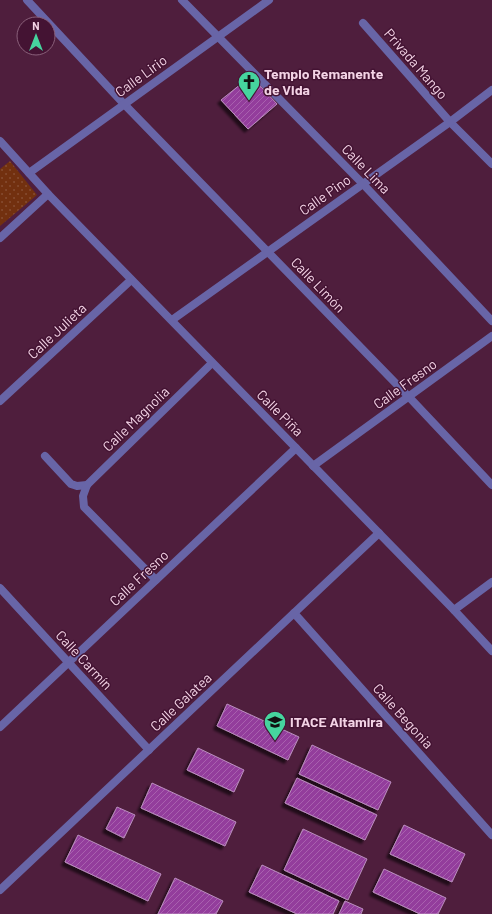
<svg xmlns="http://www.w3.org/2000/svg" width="492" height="914" viewBox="0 0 492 914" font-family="Barlow,sans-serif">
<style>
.grass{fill:url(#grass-dots)}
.building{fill:url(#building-hatch);stroke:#bb8fbf;filter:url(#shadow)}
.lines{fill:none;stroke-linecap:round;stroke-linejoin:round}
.street{stroke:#6865a7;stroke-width:8}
.labels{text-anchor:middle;stroke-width:3;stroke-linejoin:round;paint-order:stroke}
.street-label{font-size:14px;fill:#f3d3e5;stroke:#441333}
.poi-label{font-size:14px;font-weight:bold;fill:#f3d3e5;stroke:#441333;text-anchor:start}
</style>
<defs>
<pattern id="grass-dots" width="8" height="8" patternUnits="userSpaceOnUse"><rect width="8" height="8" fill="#72300f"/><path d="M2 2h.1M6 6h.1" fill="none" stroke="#874d32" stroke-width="1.8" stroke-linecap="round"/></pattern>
<pattern id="building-hatch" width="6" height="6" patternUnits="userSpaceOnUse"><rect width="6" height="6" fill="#933d9c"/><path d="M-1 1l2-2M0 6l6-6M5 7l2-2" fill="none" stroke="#a861ae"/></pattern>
<filter id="shadow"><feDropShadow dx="-3.5" dy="3.5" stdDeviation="1" flood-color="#0009"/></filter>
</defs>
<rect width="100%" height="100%" fill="#4f1e3d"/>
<path class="grass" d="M10,161L37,195L0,226V169Z"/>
<g class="building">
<path d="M251,76L277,104L248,129L221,100Z"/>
<path d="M227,704L299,737L288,760L217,726Z"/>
<path d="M312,745L391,782L378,810L299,774Z"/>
<path d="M198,748L244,770L234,792L187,770Z"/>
<path d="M297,778L377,815L365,840L285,803Z"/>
<path d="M152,783L236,822L225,846L141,808Z"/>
<path d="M117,807L135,815L124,838L106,829Z"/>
<path d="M404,825L465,854L452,882L390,854Z"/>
<path d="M303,829L367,859L348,900L284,870Z"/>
<path d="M78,835L161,874L148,901L65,862Z"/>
<path d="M262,865L339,901L333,914H297L249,892Z"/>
<path d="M384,869L446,898L438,914H420L373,892Z"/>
<path d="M175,878L223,901L216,914H158Z"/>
<path d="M345,901L363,909L361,914H339Z"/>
</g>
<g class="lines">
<g class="street">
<path d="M27,0L124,104L409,397L492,485"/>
<path d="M182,0L363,184L492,321"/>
<path d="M363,23L450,122L492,164"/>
<path d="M0,141L48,194L454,610L492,651"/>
<path d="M29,173L269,0"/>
<path d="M0,238L48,194"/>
<path d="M172,320L450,122L492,90"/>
<path d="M0,401L131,280"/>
<path d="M45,456L71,484L77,486L87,485"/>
<path d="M313,466L492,336"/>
<path d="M156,580L84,507L83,496L87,485L212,363"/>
<path d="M0,588L149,750"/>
<path d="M454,610L492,582"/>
<path d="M294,613L492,835"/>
<path d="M0,727L296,448"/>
<path d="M0,890L379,533"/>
</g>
</g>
<defs>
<g id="church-pin" transform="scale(1.15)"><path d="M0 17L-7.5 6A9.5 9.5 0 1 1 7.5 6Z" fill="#46d49e" stroke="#441333"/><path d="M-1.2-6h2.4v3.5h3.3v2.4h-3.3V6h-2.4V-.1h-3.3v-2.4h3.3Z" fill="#111"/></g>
<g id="university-pin" transform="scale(1.15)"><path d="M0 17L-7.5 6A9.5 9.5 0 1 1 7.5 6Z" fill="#46d49e" stroke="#441333"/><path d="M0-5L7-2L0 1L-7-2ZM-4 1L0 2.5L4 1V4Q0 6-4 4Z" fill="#111"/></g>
</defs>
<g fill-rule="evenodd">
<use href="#church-pin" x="249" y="82"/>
<use href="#university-pin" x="275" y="722"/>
</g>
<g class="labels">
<g class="street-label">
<text transform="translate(416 64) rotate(49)" y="5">Privada Mango</text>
<text transform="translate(141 76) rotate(-36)" y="5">Calle Lirio</text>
<text transform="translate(366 169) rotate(46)" y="5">Calle Lima</text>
<text transform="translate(325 195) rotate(-35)" y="5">Calle Pino</text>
<text transform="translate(318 285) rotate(46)" y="5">Calle Limón</text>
<text transform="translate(57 331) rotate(-43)" y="5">Calle Julieta</text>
<text transform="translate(405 384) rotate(-36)" y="5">Calle Fresno</text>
<text transform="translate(280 413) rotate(45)" y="5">Calle Piña</text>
<text transform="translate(136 419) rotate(-44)" y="5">Calle Magnolia</text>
<text transform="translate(139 578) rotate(-43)" y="5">Calle Fresno</text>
<text transform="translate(84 660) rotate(47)" y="5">Calle Carmín</text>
<text transform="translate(181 702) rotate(-43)" y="5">Calle Galatea</text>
<text transform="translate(403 716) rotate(48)" y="5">Calle Begonia</text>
</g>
<g class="poi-label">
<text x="264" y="79">Templo Remanente<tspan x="264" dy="16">de Vida</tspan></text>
<text x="290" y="727">ITACE Altamira</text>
</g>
</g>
<g transform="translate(36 36)"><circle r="19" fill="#441333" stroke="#8a607a"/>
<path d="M0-3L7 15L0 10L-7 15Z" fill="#46d49e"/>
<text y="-6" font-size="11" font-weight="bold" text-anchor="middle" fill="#f3d3e5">N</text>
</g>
</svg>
